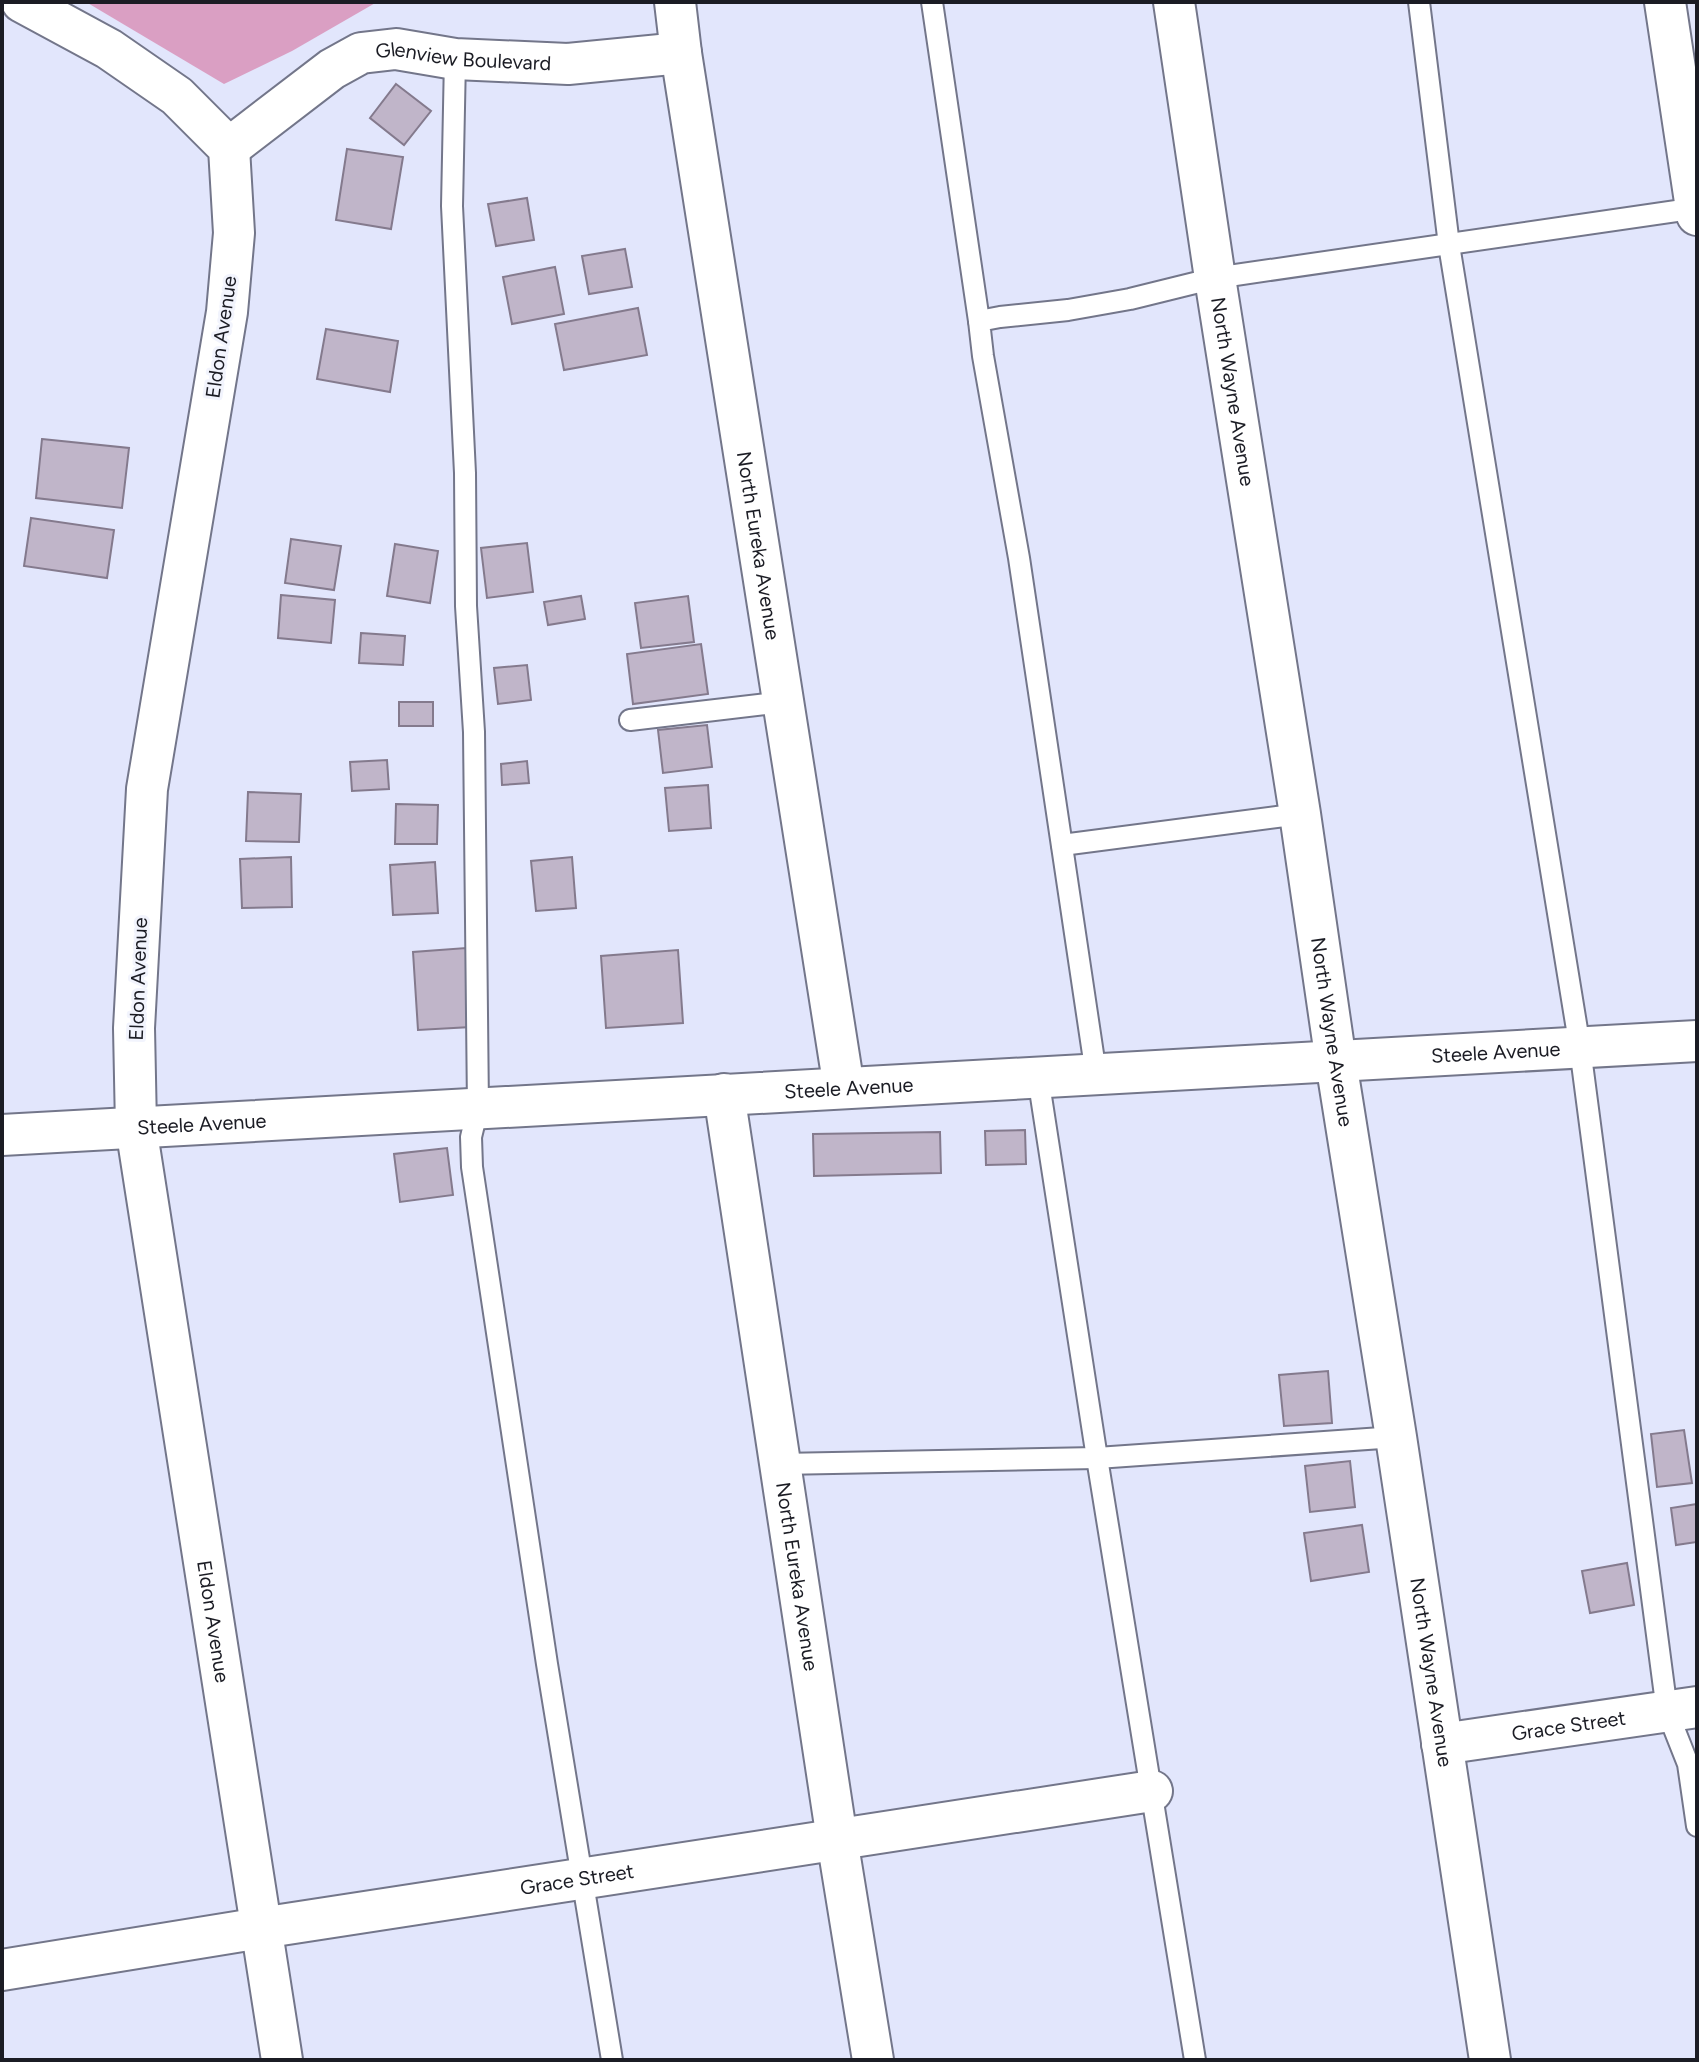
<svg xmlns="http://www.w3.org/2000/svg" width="1699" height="2062" viewBox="0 0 1699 2062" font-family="Figtree,sans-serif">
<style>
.forest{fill:#da9fc3}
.building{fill:#c0b5c9;stroke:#847a8d;stroke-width:2}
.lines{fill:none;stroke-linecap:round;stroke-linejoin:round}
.service-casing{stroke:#73768a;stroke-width:24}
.minor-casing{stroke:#73768a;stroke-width:44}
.service{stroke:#fff;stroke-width:20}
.minor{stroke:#fff;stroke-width:40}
.labels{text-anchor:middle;stroke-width:6;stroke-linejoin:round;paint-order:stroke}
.street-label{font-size:20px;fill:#1b1c24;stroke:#f2f4fd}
</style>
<rect width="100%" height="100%" fill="#e2e6fc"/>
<path class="forest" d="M86,2H377L292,51L224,84Z"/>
<g class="building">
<path d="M396,84L431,111L404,145L370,118Z"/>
<path d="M347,149L403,157L391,229L336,220Z"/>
<path d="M527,198L534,240L496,246L488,204Z"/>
<path d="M625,249L632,287L589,294L582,256Z"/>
<path d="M555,267L564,314L512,324L503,277Z"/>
<path d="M638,308L647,355L564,370L555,324Z"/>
<path d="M326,329L398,341L390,392L317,379Z"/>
<path d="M42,439L129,448L122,508L36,498Z"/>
<path d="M31,518L114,530L107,578L24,566Z"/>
<path d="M291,539L341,546L334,590L285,583Z"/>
<path d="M527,543L533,592L487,598L481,548Z"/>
<path d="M395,544L438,551L430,603L387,596Z"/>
<path d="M281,595L335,600L331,643L278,638Z"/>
<path d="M581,596L585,619L548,625L544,602Z"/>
<path d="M688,596L694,642L641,648L635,603Z"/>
<path d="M361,633L405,636L403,665L359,663Z"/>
<path d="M701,644L708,694L633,704L627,654Z"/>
<path d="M527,665L531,700L498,704L494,668Z"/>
<rect x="399" y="702" width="34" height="24"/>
<path d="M707,725L712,767L663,773L658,730Z"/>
<path d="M387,760L389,789L352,791L350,762Z"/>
<path d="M527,761L529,783L502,785L501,764Z"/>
<path d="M708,785L711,828L669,831L665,788Z"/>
<path d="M248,792L301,794L299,842L246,841Z"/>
<path d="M396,804L438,805L437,844H395Z"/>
<path d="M291,857L292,907L242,908L240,859Z"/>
<path d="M572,857L576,908L536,911L531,861Z"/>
<path d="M435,862L438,913L393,915L390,865Z"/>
<path d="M466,948L471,1027L418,1030L413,952Z"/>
<path d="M678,950L683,1023L606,1028L601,956Z"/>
<path d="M1025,1130L1026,1164L986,1165L985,1131Z"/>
<path d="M940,1132L941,1173L814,1176L813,1134Z"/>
<path d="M447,1148L453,1195L400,1202L394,1154Z"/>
<path d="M1328,1371L1332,1423L1284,1426L1279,1375Z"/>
<path d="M1684,1430L1692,1483L1657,1487L1651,1434Z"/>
<path d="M1350,1461L1355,1507L1310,1512L1305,1466Z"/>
<path d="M1697,1504V1542L1676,1545L1671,1508Z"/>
<path d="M1362,1525L1369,1572L1311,1581L1304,1533Z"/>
<path d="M1627,1563L1634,1605L1590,1613L1582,1571Z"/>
</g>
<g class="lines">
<g class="service-casing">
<g id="service">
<path d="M932,2L979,321"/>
<path d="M1419,2L1449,245L1580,1048L1667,1711L1688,1764L1697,1826"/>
<path d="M455,59L452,206L465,473L466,606L474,732L478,1108L471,1137L472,1167L547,1664L612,2060"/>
<path d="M630,720L783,702"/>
<path d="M1062,845L1300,814"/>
<path d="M1096,1074L1019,558L983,356L979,321L1000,317L1068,310L1130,299L1215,278L1697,208"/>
<path d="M1038,1077L1097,1458L1195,2060"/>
<path d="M780,1464L1097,1458L1396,1437"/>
</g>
</g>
<g class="minor-casing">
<g id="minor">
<path id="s1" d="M22,2L109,49L177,96L229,148L234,233L227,312L147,789L134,1028L136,1127L282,2060"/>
<path id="s2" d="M675,2L681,53L844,1088"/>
<path id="s3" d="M1174,2L1215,278L1300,814L1336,1062L1396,1437L1490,2060"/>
<path d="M1665,2L1697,215"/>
<path id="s4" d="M229,148L332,69L361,53L396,49L455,59L568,64L681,53"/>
<path id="s5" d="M724,1094L837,1839L873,2060"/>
<path id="s6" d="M2,1135L1697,1041"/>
<path id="s7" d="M1442,1744L1697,1707"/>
<path id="s8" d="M2,1970L261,1928L1152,1791"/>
</g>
</g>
<use href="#service" class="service"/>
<use href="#minor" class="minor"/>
</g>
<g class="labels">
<g class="street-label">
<text dy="7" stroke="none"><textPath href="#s4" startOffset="266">Glenview Boulevard</textPath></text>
<text transform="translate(221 337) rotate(-82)" y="7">Eldon Avenue</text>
<text dy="7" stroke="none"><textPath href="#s3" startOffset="394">North Wayne Avenue</textPath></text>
<text dy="7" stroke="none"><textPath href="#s2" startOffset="550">North Eureka Avenue</textPath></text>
<text transform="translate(138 979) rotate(-88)" y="7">Eldon Avenue</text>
<text dy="7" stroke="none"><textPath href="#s3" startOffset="1042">North Wayne Avenue</textPath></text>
<text dy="7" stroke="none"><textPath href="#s6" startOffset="1496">Steele Avenue</textPath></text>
<text dy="7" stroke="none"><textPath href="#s6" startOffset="848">Steele Avenue</textPath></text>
<text dy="7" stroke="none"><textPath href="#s6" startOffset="200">Steele Avenue</textPath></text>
<text dy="7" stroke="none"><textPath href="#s5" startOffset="488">North Eureka Avenue</textPath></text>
<text dy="7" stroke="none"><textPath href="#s1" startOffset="1742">Eldon Avenue</textPath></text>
<text dy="7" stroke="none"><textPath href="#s3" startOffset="1690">North Wayne Avenue</textPath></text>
<text dy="7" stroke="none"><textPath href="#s7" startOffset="128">Grace Street</textPath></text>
<text dy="7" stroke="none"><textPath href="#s8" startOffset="582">Grace Street</textPath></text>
</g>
</g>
<rect width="1699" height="2062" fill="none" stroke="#1b1c24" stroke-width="8"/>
</svg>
